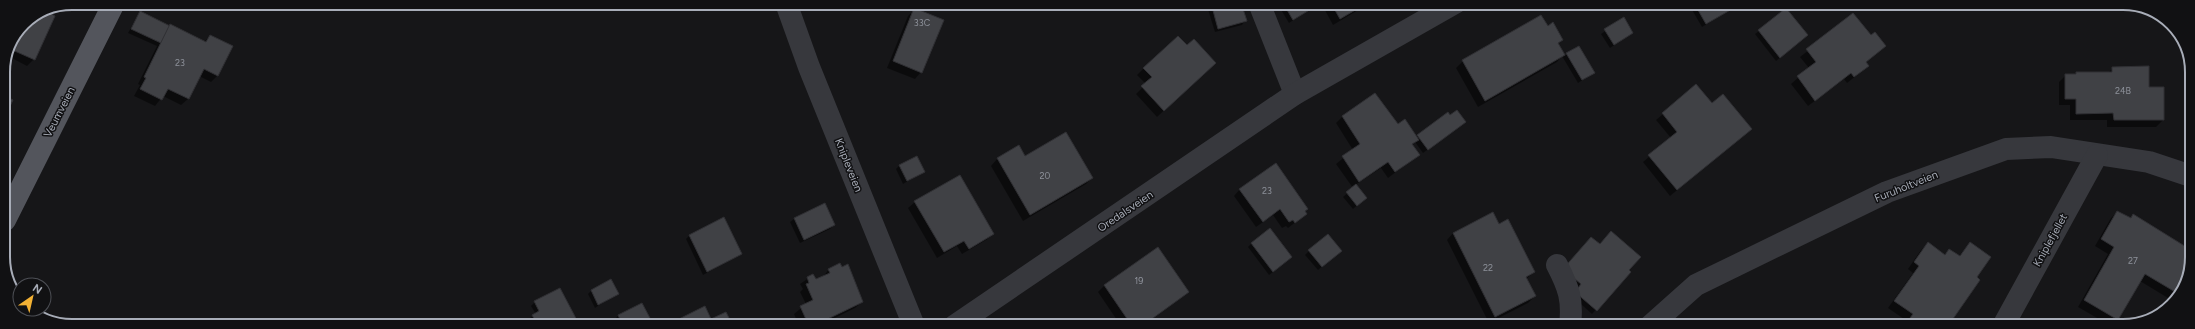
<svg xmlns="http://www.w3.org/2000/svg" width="2195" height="329" viewBox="0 0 2195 329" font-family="Figtree,sans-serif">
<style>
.shadow{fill:#0007}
.building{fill:#404145;stroke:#303034}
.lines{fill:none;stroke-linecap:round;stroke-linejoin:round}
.minor{stroke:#37383d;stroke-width:22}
.major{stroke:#53555c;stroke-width:22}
.labels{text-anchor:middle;stroke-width:3;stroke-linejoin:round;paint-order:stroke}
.number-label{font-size:9px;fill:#8e929b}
.street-label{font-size:11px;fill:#a8adb8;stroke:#111113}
.rim{fill:none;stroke:#a8adb8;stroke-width:2}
</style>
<rect width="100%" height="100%" fill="#161618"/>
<g class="shadow">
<path d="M1206,3H1240L1245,21L1242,25L1215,32Z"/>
<path d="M1277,3H1307L1310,9L1289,23Z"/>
<path d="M1321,3H1370L1333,25Z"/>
<path d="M1688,3H1730L1731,9L1702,27Z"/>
<path d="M915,9L921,72L915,79L887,68L908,16Z"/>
<path d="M140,12L204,42L210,36L217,76L211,82L199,76L188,99L181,105L163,96L155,106L134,96L140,85L138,84L157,46L128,33Z"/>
<path d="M1853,15L1870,37L1885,46L1865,62L1867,66L1861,72L1847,83L1844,79L1808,106L1791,84L1809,68L1800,57Z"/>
<path d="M1623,19L1632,33L1610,48L1601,34Z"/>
<path d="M23,23L34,59L27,66L6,55L8,45Z"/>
<path d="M1759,31L1803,39L1776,61L1755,34Z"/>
<path d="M1562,40L1557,45L1565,56L1567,54L1593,73L1578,83L1562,56L1557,62L1478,107L1456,68L1463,61Z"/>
<path d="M1144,68L1208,69L1157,117L1136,94L1146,84L1137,75Z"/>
<path d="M2113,68L2148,88L2163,120L2156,127H2107V120H2070V105H2059V82L2066,75H2073L2076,73H2108Z"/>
<path d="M1696,86L1712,104L1744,135L1670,196L1643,162L1671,138L1656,120Z"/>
<path d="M1448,113L1461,125L1423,153L1415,142L1412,146L1418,155L1388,178L1381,168L1355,185L1362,201L1353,209L1343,197L1353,188L1336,164L1353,150L1336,123L1343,116L1398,125L1416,137Z"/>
<path d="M1019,147L1025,157L1092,178L1086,184L1023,221L991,166L997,159Z"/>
<path d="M900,165L924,171L903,184L896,169Z"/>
<path d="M1240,189L1306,214L1288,228L1286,226L1282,228L1273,215L1256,227L1234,196Z"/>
<path d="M915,202L993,234L986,240L962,254L957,246L937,258L908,208Z"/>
<path d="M824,205L834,225L830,229L800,243L790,222L794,219Z"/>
<path d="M2117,212L2130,219L2133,216L2191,250V266L2173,301L2140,281L2118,320L2111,326L2078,307L2108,254L2095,246L2111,218Z"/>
<path d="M1499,225L1534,272L1526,279L1535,296L1528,303L1489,323L1447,240L1453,233Z"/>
<path d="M689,236L741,254L703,275L686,239Z"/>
<path d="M1252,243L1287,261L1269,275L1248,247Z"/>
<path d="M1970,243L1975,278L1946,326H1903L1907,321L1888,308L1913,273L1908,269L1921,250L1928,244L1944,255L1950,250L1959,256Z"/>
<path d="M1309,251L1337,254L1318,270L1305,255Z"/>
<path d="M829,269L862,302L855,308L819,326H799L794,314L806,304L800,292L803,289L800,284L813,275L815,281L823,277Z"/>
<path d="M1628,270L1630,272L1592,314L1572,296L1560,273Z"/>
<path d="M1104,286L1188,292L1143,326H1121L1098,292Z"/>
<path d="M591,291L617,293L595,308L588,294Z"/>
<path d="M535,302L579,326H532L529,319L536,314L531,306Z"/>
<path d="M642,305L649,320L646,324L641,326H617L614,320L618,316Z"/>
</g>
<g class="building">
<path d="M1211,3H1241L1247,21L1218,29Z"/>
<path d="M1283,3H1308L1311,9L1293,20Z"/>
<path d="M1331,3H1367L1340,19Z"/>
<path d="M1694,3H1731L1732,9L1706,24Z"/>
<path d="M914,8L944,20L922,73L893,61Z"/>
<path d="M1786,8L1808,35L1780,58L1758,30Z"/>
<path d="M44,9L55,16L35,60L8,48L23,23Z"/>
<path d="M140,11L170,26L161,43L131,29Z"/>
<path d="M1853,13L1871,35L1875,32L1886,46L1866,62L1869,66L1854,77L1851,73L1815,101L1797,76L1816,62L1806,49Z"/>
<path d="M1541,15L1548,26L1553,22L1563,40L1558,43L1565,55L1485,101L1462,60Z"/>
<path d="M1624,17L1633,33L1614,45L1604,29Z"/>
<path d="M170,24L206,42L210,35L233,46L218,76L204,69L189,99L168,89L162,100L140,89L146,78L144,77Z"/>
<path d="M1178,36L1187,45L1194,39L1216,63L1164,111L1141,86L1152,77L1143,68Z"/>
<path d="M1579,46L1595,73L1582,80L1566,53Z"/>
<path d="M2149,66V87H2164V120H2114L2113,113L2076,114V99H2065V74H2076V72H2112V67Z"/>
<path d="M1696,84L1712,103L1723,94L1752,129L1677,190L1648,155L1677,132L1662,113Z"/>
<path d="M1375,93L1398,124L1405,119L1419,140L1412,144L1420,155L1395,172L1388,162L1359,182L1342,156L1360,144L1342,116Z"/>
<path d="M3,95L13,100L4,119Z"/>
<path d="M1457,110L1466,122L1428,150L1417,135L1448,112L1450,115Z"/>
<path d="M1066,132L1093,178L1030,215L997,158L1019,145L1025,156Z"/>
<path d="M917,156L925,172L907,181L899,165Z"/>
<path d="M1276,163L1308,209L1305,211L1307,214L1295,223L1293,220L1289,222L1280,209L1263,222L1239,189Z"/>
<path d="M960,175L994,234L969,249L964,241L944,252L914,201Z"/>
<path d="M1356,184L1367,198L1357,206L1346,192Z"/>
<path d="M825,203L835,225L804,240L794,218Z"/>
<path d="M2117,211L2131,218L2133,214L2191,250V266L2177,293L2145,274L2118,320L2084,300L2114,247L2101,239Z"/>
<path d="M1493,212L1499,224L1508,219L1535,272L1526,277L1536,296L1495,317L1453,233Z"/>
<path d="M724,217L742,254L707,272L689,235Z"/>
<path d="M1270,228L1292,257L1273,272L1251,243Z"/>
<path d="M1611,231L1641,257L1629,270L1631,272L1597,311L1575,292L1581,284L1563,269L1591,237L1600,244Z"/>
<path d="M1328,234L1342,251L1322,267L1308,250Z"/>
<path d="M1928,242L1945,255L1949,249L1960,256L1970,242L1991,257L1977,277L1980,280L1948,326H1904L1913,314L1894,301L1919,266L1914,262Z"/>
<path d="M1158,247L1189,292L1142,326H1132L1104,285Z"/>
<path d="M840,263L842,267L848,264L863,302L813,326H809L800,306L813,300L806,284L809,283L807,277L813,274L816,279L830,273L828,269Z"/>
<path d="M611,279L619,294L598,305L591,290Z"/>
<path d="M560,288L580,326H538L532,315L539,311L534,301Z"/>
<path d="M642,303L651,320L639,326H623L618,315Z"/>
<path d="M705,306L711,319L726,312L733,326H670L669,324Z"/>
<path d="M1225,320L1227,326H1205Z"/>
</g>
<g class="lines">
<g class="minor">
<path d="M786,3L809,67L914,326"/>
<path d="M1259,3L1295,94"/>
<path d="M1557,265C1569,288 1573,300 1570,326"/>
<path d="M954,326L1295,94L1455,3"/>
<path d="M1650,326L1696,285L1887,192L2006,149L2051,147L2149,162L2191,176"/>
<path d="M2003,326L2097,155"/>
</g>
<path class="major" d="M5,220L114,3"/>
</g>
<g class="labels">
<g class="number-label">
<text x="922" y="26">33C</text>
<text x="180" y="66">23</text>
<text x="2123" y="94">24B</text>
<text x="1045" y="179">20</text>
<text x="1267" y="194">23</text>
<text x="2133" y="264">27</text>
<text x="1488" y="271">22</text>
<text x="1139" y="284">19</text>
</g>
<g class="street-label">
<text transform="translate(59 112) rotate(-63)" y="4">Veumveien</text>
<text transform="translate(849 165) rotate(68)" y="4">Knipleveien</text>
<text transform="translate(1906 186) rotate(-22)" y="4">Furuholtveien</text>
<text transform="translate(1125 211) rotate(-34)" y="4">Oredalsveien</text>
<text transform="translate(2050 240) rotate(-61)" y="4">Kniplefjellet</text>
</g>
</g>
<path d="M0 0H2195V329H0ZM72 10H2123A62 62 0 0 1 2185 72V257A62 62 0 0 1 2123 319H72A62 62 0 0 1 10 257V72A62 62 0 0 1 72 10Z" fill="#111113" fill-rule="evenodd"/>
<path class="rim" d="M72 10H2123A62 62 0 0 1 2185 72V257A62 62 0 0 1 2123 319H72A62 62 0 0 1 10 257V72A62 62 0 0 1 72 10Z"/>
<g transform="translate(32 297) rotate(34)"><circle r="19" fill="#111113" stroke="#4d4f55"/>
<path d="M0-3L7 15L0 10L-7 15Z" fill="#f2b134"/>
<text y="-6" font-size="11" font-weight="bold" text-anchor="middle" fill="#a8adb8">N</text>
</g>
</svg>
